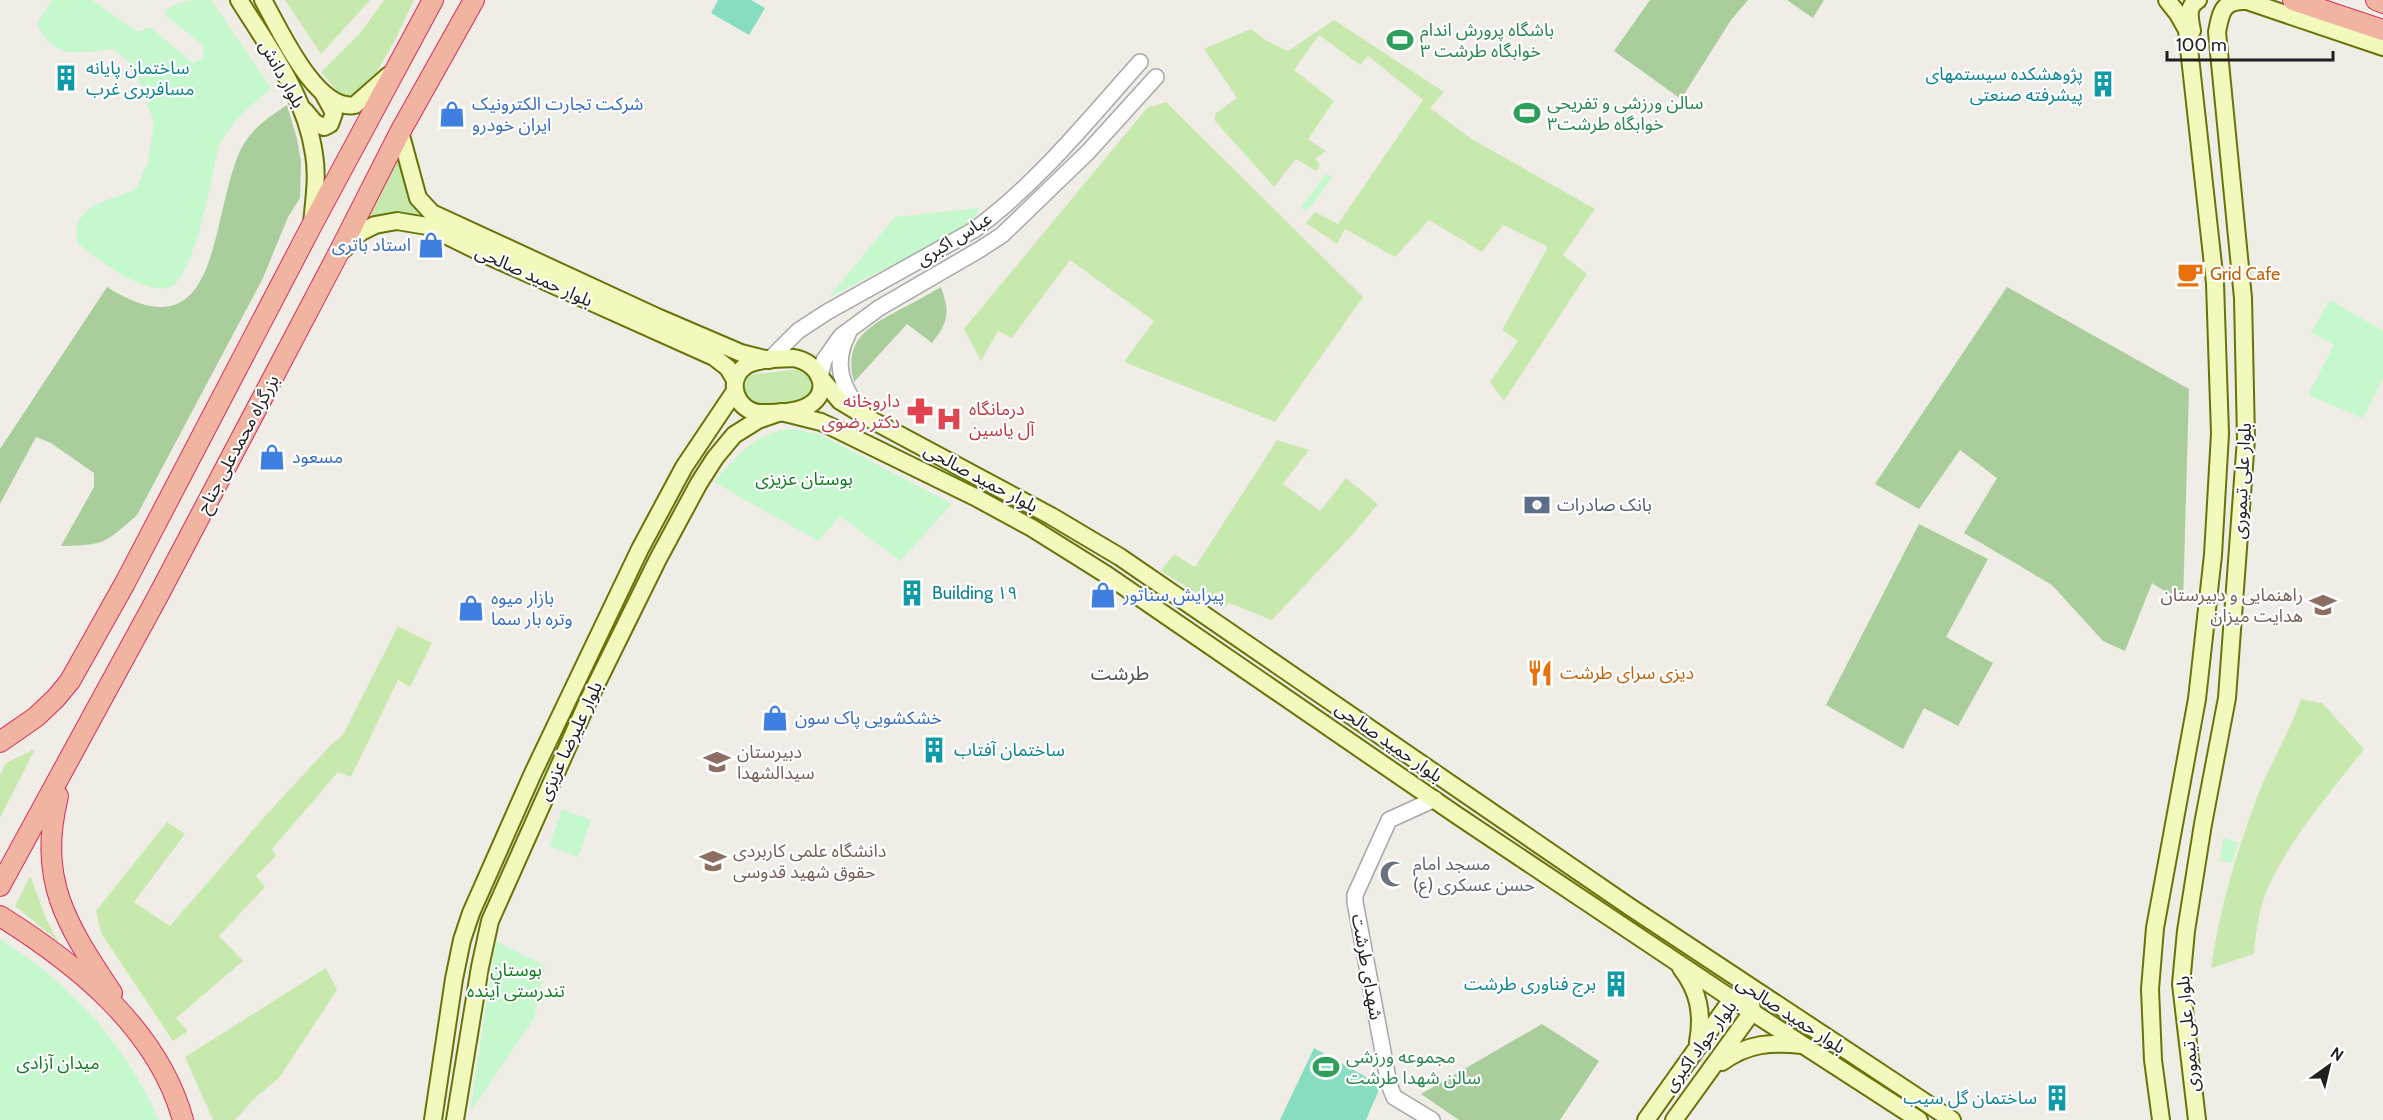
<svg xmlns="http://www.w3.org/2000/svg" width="2383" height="1120" viewBox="0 0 2383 1120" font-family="Cabin,'Noto Sans Arabic',sans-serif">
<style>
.grass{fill:#c8e9ae}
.forest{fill:#a9ce9c}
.park{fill:#c5f8cc}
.pitch{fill:#87ddbf}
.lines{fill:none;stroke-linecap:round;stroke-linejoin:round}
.tertiary-casing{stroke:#a7a7a7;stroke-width:18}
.secondary-casing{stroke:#657608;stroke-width:20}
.trunk-casing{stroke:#d72b5e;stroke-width:22}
.tertiary{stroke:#fff;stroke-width:15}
.secondary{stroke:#f3f8bc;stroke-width:16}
.trunk{stroke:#f0b4a0;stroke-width:20}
.labels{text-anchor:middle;stroke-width:4.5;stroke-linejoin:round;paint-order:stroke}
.leisure-label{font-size:18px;fill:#27864d;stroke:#fff;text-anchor:start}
.culture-label{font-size:18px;fill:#0d838f;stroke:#fff;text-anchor:start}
.street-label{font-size:18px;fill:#202020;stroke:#fff}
.shop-label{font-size:18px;fill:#366cbe;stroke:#fff;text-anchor:start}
.food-label{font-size:18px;fill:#c56008;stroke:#fff;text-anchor:start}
.health-label{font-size:18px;fill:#be3a42;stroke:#fff;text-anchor:end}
.park-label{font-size:18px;fill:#0e7d1d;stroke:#fff}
.service-label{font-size:18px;fill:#4e5e75;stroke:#fff;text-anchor:start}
.education-label{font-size:18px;fill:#785e54;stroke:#fff;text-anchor:start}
.worship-label{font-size:18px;fill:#5b616d;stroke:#fff;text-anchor:start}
.neighbourhood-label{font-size:20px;fill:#535353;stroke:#fff}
</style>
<rect width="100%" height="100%" fill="#f0ede7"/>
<g class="grass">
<path d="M285,0H370L321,54Z"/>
<path d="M384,0H414L394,42L365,92L360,97L344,99L321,72L361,32Z"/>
<path d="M1334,20L1444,92L1430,108L1470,138L1595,209L1563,255L1587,274L1504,401L1490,382L1518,341L1502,330L1548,247L1503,225L1482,252L1429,220L1395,257L1345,229L1337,244L1306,223L1315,212L1338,224L1423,100L1368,56L1360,65L1319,35L1294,70L1334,101L1308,139L1326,151L1315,159L1320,164L1316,171L1296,159L1274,187L1215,121V114L1237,98L1204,49L1251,29L1265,40L1288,51Z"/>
<path d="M1166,102L1363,297L1275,422L1124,362L1154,321L1070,260L1012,338L998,331L981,361L964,329L1147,108Z"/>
<path d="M400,154L432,219L396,213L383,216L361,227Z"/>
<path d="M801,369C810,376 813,379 813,391L804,402L755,406C743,397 739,388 748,375Z"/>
<path d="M1277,440L1309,450L1283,484L1320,511L1346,478L1378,504L1354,533L1272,620L1229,603L1222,609L1161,571L1174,554L1195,567Z"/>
<path d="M398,626L432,643L410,687L398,680L351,777L338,772L272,849L276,856L256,876L265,887L219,936L243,961L176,1018L188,1031L173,1041L101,933L96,911L167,822L185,834L134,902L170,926L267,814L330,746L343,735Z"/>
<path d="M2301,699L2322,703L2364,749C2331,792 2285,844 2265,895C2258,914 2256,934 2254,954L2211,968C2219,911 2236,854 2256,800C2269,765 2289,734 2301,699Z"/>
<path d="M35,749L0,818V775L6,763Z"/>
<path d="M30,876L47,921L58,941L15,906Z"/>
<path d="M326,968L337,990L279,1078L256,1097L235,1120H213L185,1057Z"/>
</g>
<g class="forest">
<path d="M1650,0H1748L1731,20L1681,99L1614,51Z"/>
<path d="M1787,0H1824L1813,18Z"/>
<path d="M287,105L297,139L301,162L300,198L288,217L263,278L137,515C104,544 105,545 61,546L94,487V473L51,443L36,437L0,504V449L107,287C223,360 209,215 241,149C251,129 269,117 287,105Z"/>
<path d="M941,287C950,313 949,321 932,343L907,324L854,382C843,340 868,327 899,310C913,303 927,295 941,287Z"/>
<path d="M2007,287L2189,389L2183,603L2152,583L2125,651L2103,641L2052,585L1964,533L1997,478L1960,450L1919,509L1875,484Z"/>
<path d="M1919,524L1988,559L1946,637L1993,663L1958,726L1924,708L1903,749L1826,705Z"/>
<path d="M1542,1024L1599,1061L1560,1120H1459L1421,1094Z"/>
</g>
<g class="park">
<path d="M52,0H92L138,32L150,27L193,63L203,58V45L166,16L165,11C178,0 193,0 211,0L271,88C251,106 232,121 219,145C213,170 194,285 167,288C137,291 101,261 78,244C69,204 109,202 136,189L148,162L154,123L134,67L114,49C79,52 55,62 37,24Z"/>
<path d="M1326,174L1332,178L1307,211L1301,207Z"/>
<path d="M979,208L972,224L828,298L895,217Z"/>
<path d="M2330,300L2383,331V379L2363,418L2308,395L2334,345L2311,332Z"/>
<path d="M793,429L821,435L952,504L900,561L840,516L818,541L714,482C736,456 757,431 793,429Z"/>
<path d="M562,809L591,820L578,857L549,846Z"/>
<path d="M2223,838L2238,842L2232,863L2220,861Z"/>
<path d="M0,939C72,984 124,1043 159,1120H0Z"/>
<path d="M496,941L545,966L534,1019L470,1112Z"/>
</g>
<g class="pitch">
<path d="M718,0H751L765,8L749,35L711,13Z"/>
<path d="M1314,1048L1381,1085L1366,1120H1280Z"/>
</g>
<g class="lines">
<g class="tertiary-casing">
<g id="tertiary">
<path d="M848,334C832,364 842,389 863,413"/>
<path d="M769,360L798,331L827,312L974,230C1037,184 1088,120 1140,62"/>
<path d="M820,377L824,360L841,336L879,308L979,250L1002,235L1088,152L1156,77"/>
<path d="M1432,1120L1394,1097L1389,1084L1355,902V895L1389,820L1435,799"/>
</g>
</g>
<g class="secondary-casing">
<g id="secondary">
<path d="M239,0C269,48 306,97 314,154C318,177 314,201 312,224"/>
<path d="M263,0C279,28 316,112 355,105L389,75"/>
<path d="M2192,31C2190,20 2186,6 2198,0"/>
<path d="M305,111L315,123L324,127L330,124L334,113L323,93"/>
<path d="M400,132L418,198L432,213L657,317L741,353L769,360"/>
<path d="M344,249L361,232L375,225L397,221L427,226L482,253L714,357L728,368L735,380"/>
<path d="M793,358C820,362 833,392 808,406C795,413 777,413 762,413C736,413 724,379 747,365C759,358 779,359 793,358Z"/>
<path d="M820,377L840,401L868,418L1051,516L1120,557L1630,907L1952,1120"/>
<path d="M1681,968C1699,991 1703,1014 1698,1042"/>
<path d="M1722,1062C1748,1043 1771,1042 1802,1045"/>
<path d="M433,1120L454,979L462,940L471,913L533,773L640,549L684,467L735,391"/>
<path d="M455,1120L480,967L490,921L589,699L658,559L699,483L715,458L734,435L758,420L781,412L821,422L834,428L975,497L1032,528L1107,575L1458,816L1732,999L1919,1120"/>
<path d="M1646,1120L1732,999L1740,994"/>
<path d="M1674,1120L1752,1012L1751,1002"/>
<path d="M2161,1120L2153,1060L2150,989L2155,928L2197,699L2213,555L2220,434L2215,283L2187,30L2178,14L2167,0"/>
<path d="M2197,1120L2181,984L2186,931L2203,824L2227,698L2246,439L2243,298L2217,32C2221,11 2223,0 2247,1L2383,47"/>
</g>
</g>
<g class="trunk-casing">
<g id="trunk">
<path d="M2293,0L2383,30"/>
<path d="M2376,0L2383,3"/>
<path d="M0,742L36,717L56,698L70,681L125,583L312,225L433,0"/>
<path d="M58,796C37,881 67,925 112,993"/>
<path d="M0,886L158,596L337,256L400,132L474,0"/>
<path d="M0,916C77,964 158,1029 183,1120"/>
</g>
</g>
<use href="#tertiary" class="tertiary"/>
<use href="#secondary" class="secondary"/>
<use href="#trunk" class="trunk"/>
</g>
<defs>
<g id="stadium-bare" transform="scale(2.07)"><path d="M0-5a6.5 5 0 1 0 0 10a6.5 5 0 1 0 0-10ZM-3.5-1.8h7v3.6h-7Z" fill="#2e9e5b" stroke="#fff" stroke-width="2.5" paint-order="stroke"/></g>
<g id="building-bare" transform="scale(2.07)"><path d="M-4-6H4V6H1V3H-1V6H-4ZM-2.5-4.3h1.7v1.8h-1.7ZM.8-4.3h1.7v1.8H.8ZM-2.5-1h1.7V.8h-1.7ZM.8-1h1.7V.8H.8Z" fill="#0f9aa8" stroke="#fff" stroke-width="2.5" paint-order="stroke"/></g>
<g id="shop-bare" transform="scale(2.07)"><path d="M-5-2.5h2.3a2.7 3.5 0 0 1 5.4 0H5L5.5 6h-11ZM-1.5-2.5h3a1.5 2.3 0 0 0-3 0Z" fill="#3f7fe0" stroke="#fff" stroke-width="2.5" paint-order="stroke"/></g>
<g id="cafe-bare" transform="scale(2.07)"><path d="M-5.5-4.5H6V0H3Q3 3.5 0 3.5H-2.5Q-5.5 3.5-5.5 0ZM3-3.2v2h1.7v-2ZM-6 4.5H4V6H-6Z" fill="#e8710a" stroke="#fff" stroke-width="2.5" paint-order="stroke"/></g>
<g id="pharmacy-bare" transform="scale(2.07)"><path d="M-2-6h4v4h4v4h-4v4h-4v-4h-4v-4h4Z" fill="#e0444e" stroke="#fff" stroke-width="2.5" paint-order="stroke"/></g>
<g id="hospital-bare" transform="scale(2.07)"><path d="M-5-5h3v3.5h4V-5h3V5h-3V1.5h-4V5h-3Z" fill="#e0444e" stroke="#fff" stroke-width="2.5" paint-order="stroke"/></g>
<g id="bank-bare" transform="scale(2.07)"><path d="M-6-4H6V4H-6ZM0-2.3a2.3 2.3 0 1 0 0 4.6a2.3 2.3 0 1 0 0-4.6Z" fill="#5c6f8a" stroke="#fff" stroke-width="2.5" paint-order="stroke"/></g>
<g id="school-bare" transform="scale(2.07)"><path d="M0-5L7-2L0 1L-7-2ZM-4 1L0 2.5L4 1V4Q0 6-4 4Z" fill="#8d6e63" stroke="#fff" stroke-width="2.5" paint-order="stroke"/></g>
<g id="restaurant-bare" transform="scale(2.07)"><path d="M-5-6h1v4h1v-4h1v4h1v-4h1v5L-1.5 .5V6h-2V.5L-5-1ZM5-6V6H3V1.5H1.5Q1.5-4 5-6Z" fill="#e8710a" stroke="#fff" stroke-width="2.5" paint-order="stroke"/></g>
<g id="university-bare" transform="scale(2.07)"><path d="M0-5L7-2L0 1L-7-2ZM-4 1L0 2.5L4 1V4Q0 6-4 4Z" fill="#8d6e63" stroke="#fff" stroke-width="2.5" paint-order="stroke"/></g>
<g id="mosque-bare" transform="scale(2.07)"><path d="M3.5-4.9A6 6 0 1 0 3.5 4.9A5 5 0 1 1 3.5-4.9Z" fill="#6b7280" stroke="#fff" stroke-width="2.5" paint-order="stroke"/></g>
</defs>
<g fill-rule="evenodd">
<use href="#stadium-bare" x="1400" y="40"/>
<use href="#building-bare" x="66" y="78"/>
<use href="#building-bare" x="2103" y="84"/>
<use href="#stadium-bare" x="1527" y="113"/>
<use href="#shop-bare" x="452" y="114"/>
<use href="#shop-bare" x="431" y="245"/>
<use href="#cafe-bare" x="2190" y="274"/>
<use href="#pharmacy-bare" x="920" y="411"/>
<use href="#hospital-bare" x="949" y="419"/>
<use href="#shop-bare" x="272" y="457"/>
<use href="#bank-bare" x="1537" y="505"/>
<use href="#building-bare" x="912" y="593"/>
<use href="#shop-bare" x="1103" y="595"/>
<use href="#school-bare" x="2323" y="605"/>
<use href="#shop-bare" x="471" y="608"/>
<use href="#restaurant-bare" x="1540" y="673"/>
<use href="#shop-bare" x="775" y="718"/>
<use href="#building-bare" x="934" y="750"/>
<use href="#school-bare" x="717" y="762"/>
<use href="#university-bare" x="713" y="861"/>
<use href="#mosque-bare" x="1393" y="874"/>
<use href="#building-bare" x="1616" y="984"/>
<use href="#stadium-bare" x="1326" y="1067"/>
<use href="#building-bare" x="2057" y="1098"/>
</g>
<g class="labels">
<g class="leisure-label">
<text x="1420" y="36">باشگاه پرورش اندام<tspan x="1420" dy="21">خوابگاه طرشت ۳</tspan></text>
<text x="1547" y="109">سالن ورزشی و تفریحی<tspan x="1547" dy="21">خوابگاه طرشت۳</tspan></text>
<text x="1346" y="1063">مجموعه ورزشی<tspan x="1346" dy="21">سالن شهدا طرشت</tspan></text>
</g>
<g class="culture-label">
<text x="86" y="74">ساختمان پایانه<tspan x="86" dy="21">مسافربری غرب</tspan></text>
<text x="2083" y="80" text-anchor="end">پژوهشکده سیستمهای<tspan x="2083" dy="21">پیشرفته صنعتی</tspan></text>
<text x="932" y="599">Building ۱۹</text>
<text x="954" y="756">ساختمان آفتاب</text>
<text x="1596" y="990" text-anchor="end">برج فناوری طرشت</text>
<text x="2037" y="1104" text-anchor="end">ساختمان گل سیب</text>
</g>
<g class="street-label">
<text transform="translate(282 74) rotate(61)" y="6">بلوار دانش</text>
<text transform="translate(954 239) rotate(-32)" y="6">عباس اکبری</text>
<text transform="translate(534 276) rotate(24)" y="6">بلوار حمید صالحی</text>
<text transform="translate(238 444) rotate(-62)" y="6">بزرگراه محمدعلی جناح</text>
<text transform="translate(981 478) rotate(28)" y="6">بلوار حمید صالحی</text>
<text transform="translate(2242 481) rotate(-87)" y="6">بلوار علی تیموری</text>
<text transform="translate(570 741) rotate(-65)" y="6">بلوار علیرضا عزیزی</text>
<text transform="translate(1389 742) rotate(35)" y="6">بلوار حمید صالحی</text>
<text transform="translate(1367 967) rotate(80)" y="6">شهدای طرشت</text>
<text transform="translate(1791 1015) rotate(33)" y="6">بلوار حمید صالحی</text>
<text transform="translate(2188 1034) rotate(-95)" y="6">بلوار علی تیموری</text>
<text transform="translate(1700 1046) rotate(-53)" y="6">بلوار جواد اکبری</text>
</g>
<g class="shop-label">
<text x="472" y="110">شرکت تجارت الکترونیک<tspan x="472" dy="21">ایران خودرو</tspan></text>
<text x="411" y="251" text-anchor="end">استاد باتری</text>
<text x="292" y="463">مسعود</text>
<text x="1123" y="601">پیرایش سناتور</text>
<text x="491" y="604">بازار میوه<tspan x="491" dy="21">وتره بار سما</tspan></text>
<text x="795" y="724">خشکشویی پاک سون</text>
</g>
<g class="food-label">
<text x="2210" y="280">Grid Cafe</text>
<text x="1560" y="679">دیزی سرای طرشت</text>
</g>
<g class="health-label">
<text x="900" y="407">داروخانه<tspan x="900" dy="21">دکتر رضوی</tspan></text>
<text x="969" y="415" text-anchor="start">درمانگاه<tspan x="969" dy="21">آل یاسین</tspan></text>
</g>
<g class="park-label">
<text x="804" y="485">بوستان عزیزی</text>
<text x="516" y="976">بوستان<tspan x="516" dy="21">تندرستی آینده</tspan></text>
<text x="58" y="1069">میدان آزادی</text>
</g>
<g class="service-label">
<text x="1557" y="511">بانک صادرات</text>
</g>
<g class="education-label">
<text x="2303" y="601" text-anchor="end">راهنمایی و دبیرستان<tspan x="2303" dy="21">هدایت میزان</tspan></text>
<text x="737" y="758">دبيرستان<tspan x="737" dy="21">سیدالشهدا</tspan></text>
<text x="733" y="857">دانشگاه علمی کاربردی<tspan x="733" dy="21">حقوق شهید قدوسی</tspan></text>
</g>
<g class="worship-label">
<text x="1413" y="870">مسجد امام<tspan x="1413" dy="21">حسن عسکری (ع)</tspan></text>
</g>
<g class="neighbourhood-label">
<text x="1120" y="680">طرشت</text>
</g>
</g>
<g transform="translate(2329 1066) rotate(34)" stroke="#ffffff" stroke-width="4.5" paint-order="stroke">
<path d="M0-4.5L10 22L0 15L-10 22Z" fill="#202020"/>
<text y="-9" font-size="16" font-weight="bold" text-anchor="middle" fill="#202020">N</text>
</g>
<path d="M2167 51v9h166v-9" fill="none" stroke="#202020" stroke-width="3"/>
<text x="2176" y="51" font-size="18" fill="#202020" stroke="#ffffff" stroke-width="4.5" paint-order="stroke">100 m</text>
</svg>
